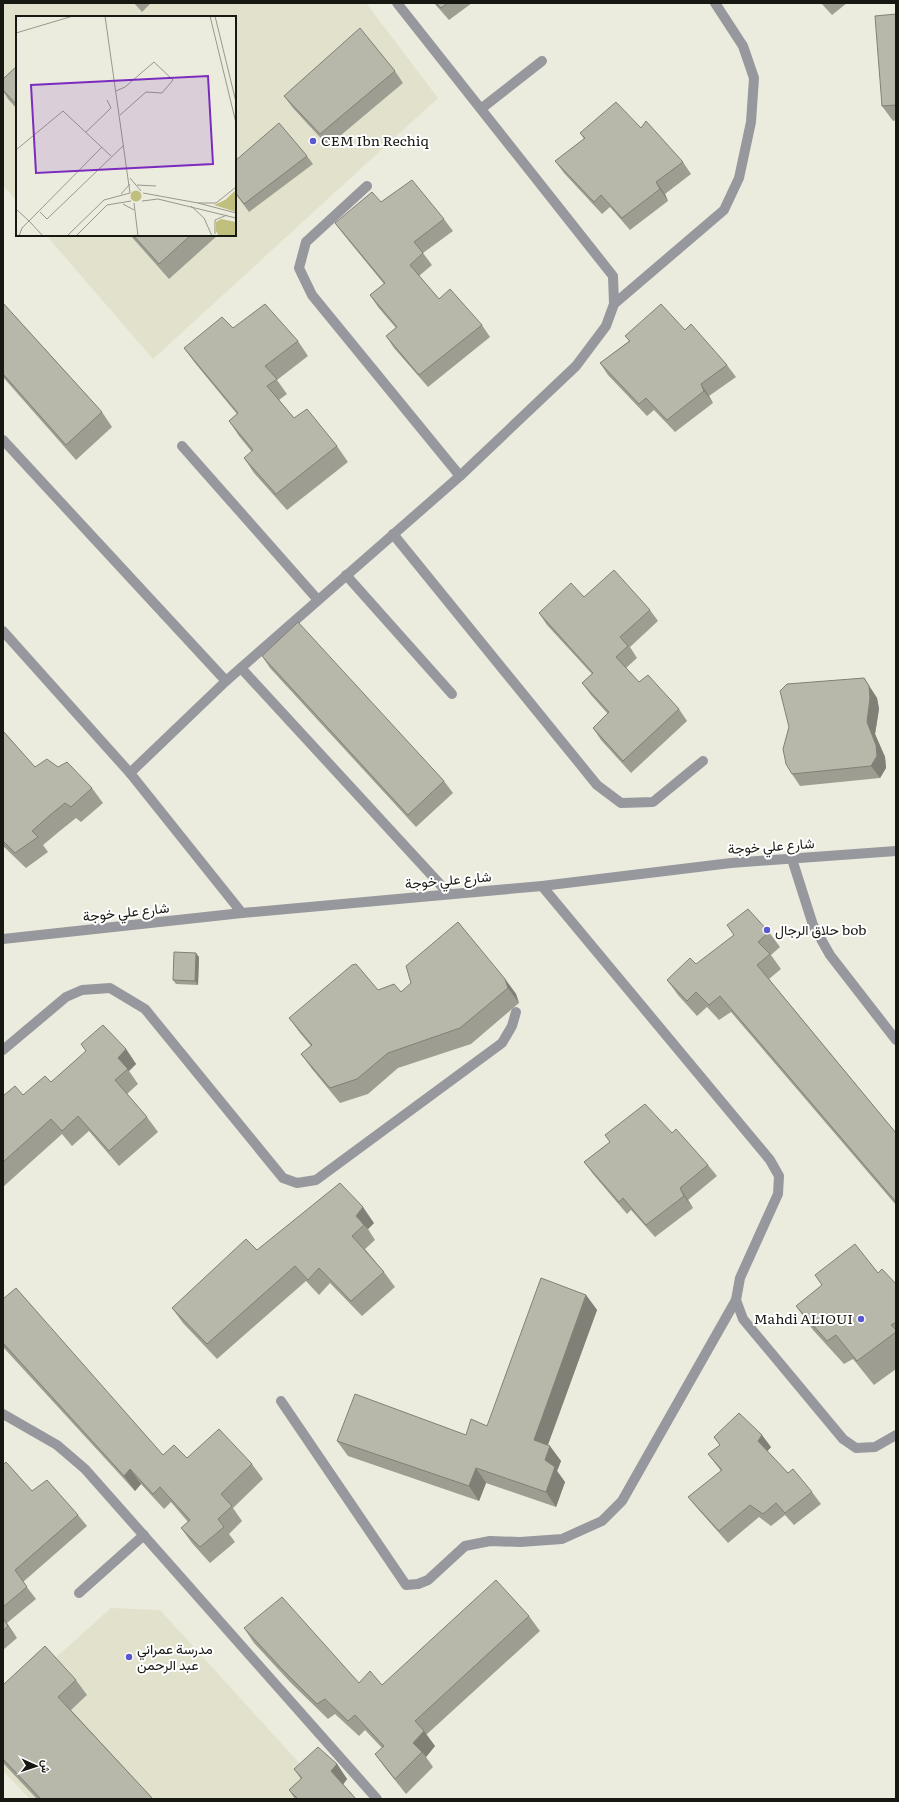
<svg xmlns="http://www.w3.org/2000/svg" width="899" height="1802" viewBox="0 0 899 1802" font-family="Literata,Vazirmatn,serif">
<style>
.built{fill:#e1e1cc}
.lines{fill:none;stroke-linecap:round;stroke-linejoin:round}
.lane{stroke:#97989e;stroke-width:10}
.street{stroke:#97989e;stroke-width:10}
.wall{fill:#9d9d92}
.shaded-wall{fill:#808077}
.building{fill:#b7b7aa;stroke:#808077}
.poi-dot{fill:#5858cf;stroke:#fff;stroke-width:1.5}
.labels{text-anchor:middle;stroke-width:4;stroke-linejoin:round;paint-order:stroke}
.poi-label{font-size:14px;fill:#181813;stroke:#fff;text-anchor:start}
.street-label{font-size:14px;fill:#181813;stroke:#fff}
.inset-road{fill:none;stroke:#97978d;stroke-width:1}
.view{fill:#7b2cbf;fill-opacity:0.15;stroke:#7b2cbf;stroke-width:2}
.inset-edge{fill:none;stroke:#181813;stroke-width:2}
</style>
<rect width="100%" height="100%" fill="#ececde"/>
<g class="built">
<path d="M3,3H366L438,98L153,359L46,235H235V17H17V201L3,185Z"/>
<path d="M111,1608L160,1610L312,1777L291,1799H30L3,1771V1705Z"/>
</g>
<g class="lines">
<g class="lane">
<path d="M482,108L542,61"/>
<path d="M367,186L306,242L299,268L312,295L460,476"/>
<path d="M614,304L724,210L739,178L751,122L754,78L743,46L715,3"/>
<path d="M182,446L318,600"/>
<path d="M346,575L452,694"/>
<path d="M3,1050L66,997L82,990L110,988L145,1009L283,1178L297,1183L316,1180L502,1043L512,1026L516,1012"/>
<path d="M281,1401L406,1585L418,1584L428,1580L465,1546L490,1541L520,1542L562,1539L602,1521L622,1501L736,1300"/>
<path d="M3,1414L57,1445L85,1469L377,1799"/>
<path d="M79,1593L144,1535"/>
</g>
<g class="street">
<path d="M3,440L226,681"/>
<path d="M393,534L597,785L621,803L653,802L703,761"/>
<path d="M3,631L130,773L242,913"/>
<path d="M241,668L449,894"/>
<path d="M130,773L226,681L460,476L576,366L606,326L614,304L613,276L397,3"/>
<path d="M792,859L813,925L830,955L896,1040"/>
<path d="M542,886L770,1160L779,1176L778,1194L740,1278L736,1300L743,1319L843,1439L856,1448L875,1447L896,1435"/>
<path d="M3,939L242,913L542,886L731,863L896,851"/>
</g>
</g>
<g class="wall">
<path d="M134,3H151L142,12Z"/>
<path d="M434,3H472L449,20Z"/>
<path d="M821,3H847L832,15Z"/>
<path d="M896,14V120L893,121L882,106Z"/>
<path d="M17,66V109L8,99L3,91V79Z"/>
<path d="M395,71L403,83L328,146L293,108L284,96Z"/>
<path d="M641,128L683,162L691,174L665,194L668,201L630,230L610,207L602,214L564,173L555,161L584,139L580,133Z"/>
<path d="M307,156L313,164L249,212L235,193V161Z"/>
<path d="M381,202L444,219L453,231L423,253L432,265L419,276L439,299L482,325L490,337L428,387L394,348L386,336L396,328L378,307L370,295L384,284L344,235L335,223Z"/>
<path d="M130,235H218L169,279Z"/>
<path d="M3,303L102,412L112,427L76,460L3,377Z"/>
<path d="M233,328L298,341L308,356L277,380L287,394L279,400L294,418L337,446L348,462L287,510L254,473L244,458L252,452L239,436L229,421L237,414L195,363L184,348Z"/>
<path d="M685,330L727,365L736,377L709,396L713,403L675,432L654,410L647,416L608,375L600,363L629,341L625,336Z"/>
<path d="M584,597L650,610L658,621L630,647L637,658L626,668L639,682L679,709L687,721L631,773L601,740L593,728L608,714L591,695L582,683L592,674L547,625L539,613Z"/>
<path d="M262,656L444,781L453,793L416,827L270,668Z"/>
<path d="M864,678L877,698L879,709L875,734L885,757L886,768L880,778L800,786L792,774Z"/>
<path d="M3,731L35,767H58L92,788L103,803L81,822L76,818L61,830L43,845L48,852L26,868L3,846Z"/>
<path d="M769,932L780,947L771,955L781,969L769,979L896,1133V1205L731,1012L719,1020L707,1007L697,1016L678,995L667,980L696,964Z"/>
<path d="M199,957L198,985L176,984L173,980Z"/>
<path d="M505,979L516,994L519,1003L471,1044L398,1068L368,1094L340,1103L312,1069L301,1054L311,1046L300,1033L289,1018L378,990L401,992Z"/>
<path d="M126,1049L136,1064L129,1071L138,1084L127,1094L147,1117L158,1132L119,1166L89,1131L72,1146L62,1134L3,1187V1096L23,1095Z"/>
<path d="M672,1133L708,1165L717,1176L688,1200L693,1208L655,1237L631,1210L627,1214L593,1174L584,1162L610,1142Z"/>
<path d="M374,1223L368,1229L375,1240L365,1249L384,1272L395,1287L362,1316L330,1283L319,1295L306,1281L217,1359L183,1323L172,1308L257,1250Z"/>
<path d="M878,1273L896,1284V1369L874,1385L853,1359L844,1364L813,1330L796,1306Z"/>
<path d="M586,1295L597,1310L548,1445L561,1461L557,1471L565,1482L556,1507L486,1483L479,1501L348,1456L337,1441L466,1435L487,1426Z"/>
<path d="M3,1299L163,1455L252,1464L263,1479L233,1508L242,1521L229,1534L235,1542L210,1563L192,1543L181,1528L188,1522L171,1502L164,1509L141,1484L135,1491L3,1347Z"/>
<path d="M714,1437L771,1447L767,1451L788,1473L812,1492L821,1504L794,1525L785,1515L771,1526L759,1517L728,1543L697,1508L688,1497L721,1471L708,1454L720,1445Z"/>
<path d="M3,1465L32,1491L78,1515L87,1526L23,1582L36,1599L7,1623L17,1638L3,1650Z"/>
<path d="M529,1616L540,1631L426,1735L435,1746L426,1757L433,1767L406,1794L386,1769L375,1754L382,1748L365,1730L359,1736L335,1714L328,1719L291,1683L254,1643L244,1628L359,1683L382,1685Z"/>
<path d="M76,1680L87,1695L71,1710L153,1799H37L3,1763V1685Z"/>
<path d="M337,1764L347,1779L343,1784L356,1799H295L289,1790L301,1779L294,1769Z"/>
</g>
<g class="shaded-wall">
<path d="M656,182L665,194L668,201L660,189Z"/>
<path d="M701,384L709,396L713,403L704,391Z"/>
<path d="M864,678L877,698L879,709L875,734L885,757L886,768L880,778L871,766Z"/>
<path d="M196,953L199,957L198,985L195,981Z"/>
<path d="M505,979L516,994L519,1003L508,988Z"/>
<path d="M126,1049L136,1064L129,1071L118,1058Z"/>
<path d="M680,1188L688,1200L693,1208L684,1196Z"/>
<path d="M363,1207L374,1223L368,1229L364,1225L356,1216Z"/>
<path d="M586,1295L597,1310L544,1455L534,1440Z"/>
<path d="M762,1435L771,1447L766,1453L758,1441Z"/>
<path d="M550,1446L561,1461L557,1471L565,1482L556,1507L546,1492L545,1460Z"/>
<path d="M476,1468L486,1483L479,1501L469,1486Z"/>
<path d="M130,1469L141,1484L135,1491L124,1476Z"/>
<path d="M3,1618L17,1638L8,1626Z"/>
<path d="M424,1731L435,1746L426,1757L422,1752L413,1743Z"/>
<path d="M337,1764L347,1779L342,1786L331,1771Z"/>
</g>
<g class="building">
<path d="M436,3H448L441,8Z"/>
<path d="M896,14V105L882,106L875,16Z"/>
<path d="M360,28L395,71L320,134L284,96Z"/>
<path d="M17,66V105L3,90V79Z"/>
<path d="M616,102L641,128L646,121L683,162L656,182L660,189L622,218L601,195L594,202L555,161L585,138L580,133Z"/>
<path d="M279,123L307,156L244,204L235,192V161Z"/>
<path d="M412,180L444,219L414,242L423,253L410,265L439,299L450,289L482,325L419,375L386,336L397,327L370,295L385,283L335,223L372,192L381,202Z"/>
<path d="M133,235H191L159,264Z"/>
<path d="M3,303L102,412L66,445L3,374Z"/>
<path d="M265,304L298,341L265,366L277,379L267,386L294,418L307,409L337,446L276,494L244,458L253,450L229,421L238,413L184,348L222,317L233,328Z"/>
<path d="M661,304L685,330L691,324L727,365L701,384L704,391L667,420L646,398L639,404L600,363L630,341L625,336Z"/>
<path d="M614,570L650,610L620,637L628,646L616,657L639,682L648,675L679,709L623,761L593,728L609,712L582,683L593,673L539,613L571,583L584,597Z"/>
<path d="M298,622L444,781L408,815L262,656Z"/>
<path d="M864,678L869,686L870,698L867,722L876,745L877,756L871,766L792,774L786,764L783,749L789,727L780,691L787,684Z"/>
<path d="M3,731L35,767L47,759L58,767L67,762L92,788L71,807L65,803L50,815L32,831L38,837L15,853L3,841Z"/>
<path d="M748,909L769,932L758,942L770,954L757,965L896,1133V1202L720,996L709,1005L696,992L687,1001L667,980L690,958L696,964L734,935L727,925Z"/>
<path d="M458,922L505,979L508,988L460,1028L388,1053L357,1079L330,1088L301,1054L312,1045L289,1018L352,965L356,964L378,990L394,984L401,992L411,983L406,966Z"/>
<path d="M174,952L196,953L195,981L173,980Z"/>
<path d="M103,1025L126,1049L118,1058L128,1069L115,1080L147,1117L109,1151L78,1116L62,1131L51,1119L3,1162V1096L15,1086L23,1095L45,1076L51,1082L86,1051L81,1044Z"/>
<path d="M645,1104L672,1133L676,1129L708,1165L680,1188L684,1196L646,1225L623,1198L619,1202L584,1162L610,1142L605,1135Z"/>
<path d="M340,1183L363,1207L356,1216L364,1225L352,1236L384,1272L351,1301L319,1268L308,1280L295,1266L207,1344L172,1308L246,1239L257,1250Z"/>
<path d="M855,1244L878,1273L882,1269L896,1284V1322L891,1325L896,1330V1332L857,1361L836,1335L827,1341L796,1306L822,1285L815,1275Z"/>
<path d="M541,1278L586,1295L534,1440L550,1446L545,1460L555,1467L546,1492L476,1468L469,1486L337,1441L355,1394L466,1435L471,1419L487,1426Z"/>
<path d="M16,1288L163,1455L174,1445L187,1458L219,1429L252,1464L221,1494L232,1506L218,1519L224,1527L200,1547L181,1528L190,1520L160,1487L153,1494L130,1469L124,1476L3,1343V1299Z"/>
<path d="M739,1413L762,1435L758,1441L788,1473L793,1469L812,1492L785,1513L776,1503L763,1514L750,1505L719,1531L688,1497L722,1470L708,1454L720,1445L714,1437Z"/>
<path d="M6,1462L32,1491L47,1480L78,1515L15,1570L27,1587L3,1607V1465Z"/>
<path d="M496,1580L529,1616L415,1721L424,1731L413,1743L422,1752L395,1779L375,1754L384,1746L355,1715L348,1721L325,1699L317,1704L281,1668L244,1628L282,1597L359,1683L370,1671L382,1685Z"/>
<path d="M3,1618L8,1626L3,1631Z"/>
<path d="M45,1646L76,1680L58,1697L153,1799H41L3,1759V1685Z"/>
<path d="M318,1747L337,1764L331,1771L356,1799H298L289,1790L302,1778L294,1769Z"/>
</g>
<g class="poi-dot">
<circle cx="313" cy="141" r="4"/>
<circle cx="767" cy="930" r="4"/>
<circle cx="861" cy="1319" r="4"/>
<circle cx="129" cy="1657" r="4"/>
</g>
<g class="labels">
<g class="poi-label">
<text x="321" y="146">CEM Ibn Rechiq</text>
<text x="775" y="935">حلاق الرجال bob</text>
<text x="853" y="1324" text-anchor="end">Mahdi ALIOUI</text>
<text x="137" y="1654">مدرسة عمراني<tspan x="137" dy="16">عبد الرحمن</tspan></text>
</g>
<g class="street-label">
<text transform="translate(771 846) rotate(-4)" y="5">شارع علي خوجة</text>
<text transform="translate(448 880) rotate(-5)" y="5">شارع علي خوجة</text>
<text transform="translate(126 912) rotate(-6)" y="5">شارع علي خوجة</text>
</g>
</g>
<g transform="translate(16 16)">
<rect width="220" height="220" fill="#ececde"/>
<path d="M220,174V196L198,189L209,184ZM114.5 180a5.5 5.5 0 1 1 11 0a5.5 5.5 0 1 1-11 0ZM205,203L220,206V220H203L200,215V206Z" fill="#c1bf7d"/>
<path class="inset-road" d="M89,0L114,177M194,0L220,107M199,0L220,86M0,17L57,0M100,75L109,71L138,46L157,64L146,77L130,76L104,99M70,116L95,92L91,84M0,134L47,95L95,140M114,162L125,175M121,169L140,170M127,177L182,187L220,197M105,178L114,168M126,185L142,183L220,202M118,187L122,220M182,187H200L220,171M107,188L118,194M175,190L188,202L196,220M0,193L13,205L6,212L3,220M24,196L31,203L108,129M199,218V204L211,199M27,220L13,205L86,131M51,220L88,184L114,177M60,220L91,189L115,185"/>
<path class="view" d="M192,60L197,148L20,157L15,69Z"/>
<rect width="220" height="220" class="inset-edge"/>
</g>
<rect width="899" height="1802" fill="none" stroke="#181813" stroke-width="8"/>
<g transform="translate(36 1766) rotate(93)" stroke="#ffffff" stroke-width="3" paint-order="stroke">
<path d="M0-3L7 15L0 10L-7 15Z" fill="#181813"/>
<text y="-6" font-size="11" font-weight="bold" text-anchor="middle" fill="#181813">ش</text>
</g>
</svg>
